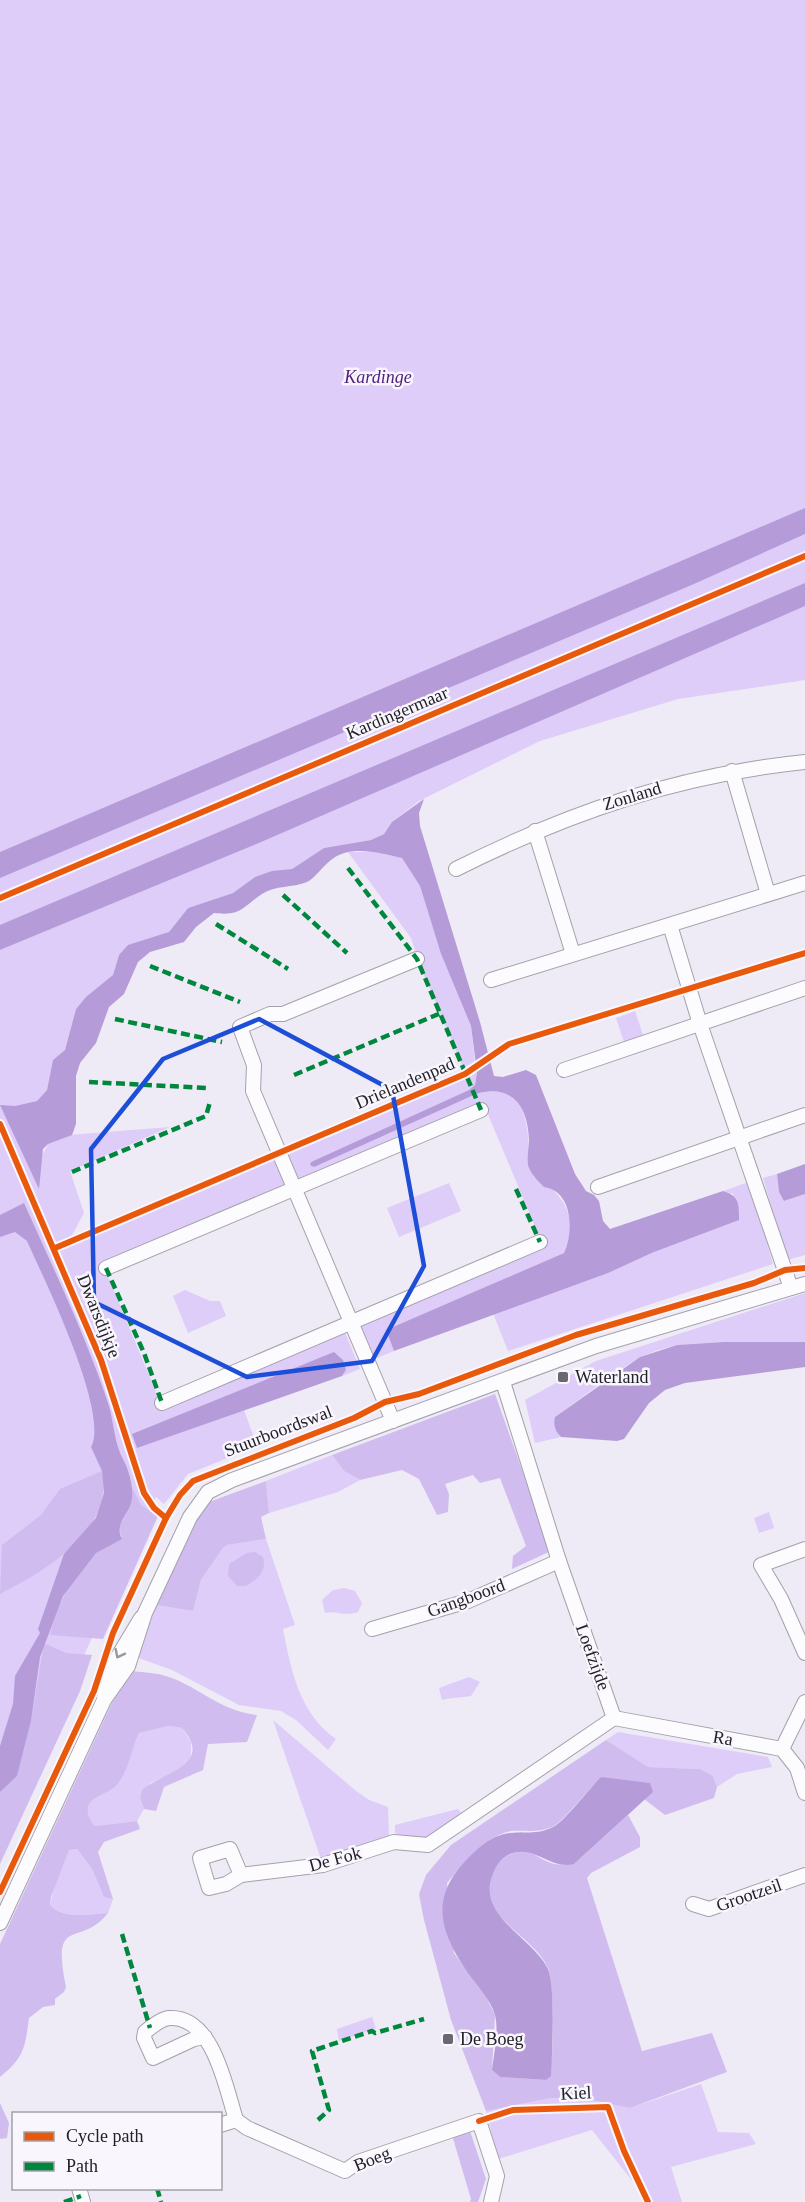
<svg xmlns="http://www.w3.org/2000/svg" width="805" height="2202" viewBox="0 0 805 2202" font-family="Georgia,serif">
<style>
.green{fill:#decdf9}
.forest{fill:#d1bcf0}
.water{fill:#b59cd9}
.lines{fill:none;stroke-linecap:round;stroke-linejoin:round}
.minor-casing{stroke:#a4a1aa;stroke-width:16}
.minor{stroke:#fcfcfe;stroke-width:14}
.quiet{stroke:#00873e;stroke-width:4.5;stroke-dasharray:9 4.5;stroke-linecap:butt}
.cycleway-casing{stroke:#f9f6fe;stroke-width:10}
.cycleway{stroke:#e8590c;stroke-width:6}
.oneway{stroke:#9a999e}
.marked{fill:none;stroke:#1d4ed8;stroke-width:4.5;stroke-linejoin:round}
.poi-dot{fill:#6a6770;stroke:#f9f6fe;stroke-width:2}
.labels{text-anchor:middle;stroke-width:5;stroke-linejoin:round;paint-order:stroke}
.park-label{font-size:18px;font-style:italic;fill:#501e80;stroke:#f9f6fe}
.street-label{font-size:18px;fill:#232128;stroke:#f9f6fe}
.poi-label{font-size:18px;fill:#232128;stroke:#f9f6fe;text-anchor:start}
</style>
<rect width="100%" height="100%" fill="#eeeaf6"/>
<g class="green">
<path d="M0,0H805V680L678,699L540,741L419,801L392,822L384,834L371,840L324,848L292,869L255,877L233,893L188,908L169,932L119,955L113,975L76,1009L65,1050L53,1061L47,1090L37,1101L16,1106L41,1158L48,1144L68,1135L170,1127L70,1171L84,1213L71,1237L74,1244L275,1158L285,1185L102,1262L163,1409L344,1330L360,1369L342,1376L346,1370L150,1443L244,1410L257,1446L188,1474L164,1504L156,1497L0,1840V950L259,843L615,688L0,934Z"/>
<path d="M348,852H374L402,858L420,886L441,954L471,1026L475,1062L463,1068L421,968L411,938Z"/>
<path d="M635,1011L643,1035L624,1042L616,1018Z"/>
<path d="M477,1072L475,1085L469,1090L311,1162L310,1165L476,1094C529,1079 529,1130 529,1167C557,1192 583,1212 564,1253L386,1330L394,1351L372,1360L358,1324L542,1243L484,1105L477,1104L298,1179L287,1153Z"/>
<path d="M777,1174L779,1192L785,1201L805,1194V1255L787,1260L763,1178Z"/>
<path d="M749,1182L773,1264L508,1351L493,1313L607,1273L654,1252L734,1194L723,1191Z"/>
<path d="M449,1183L461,1211L399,1237L387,1208Z"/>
<path d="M185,1290L210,1301H220L226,1316L188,1333L173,1296Z"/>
<path d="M805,1293V1342H723L677,1345L658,1350L640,1357L612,1375L555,1417L558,1434L561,1437L535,1443L525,1400L596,1361Z"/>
<path d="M332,1455L344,1471L360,1480L338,1492L269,1513L266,1481Z"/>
<path d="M769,1512L774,1528L759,1533L754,1518Z"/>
<path d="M266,1539L295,1625L283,1629C291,1670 299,1713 336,1739L328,1750L296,1720L281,1711L239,1705L172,1670L133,1656L156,1605L193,1611L201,1580L223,1548L227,1545Z"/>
<path d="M344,1588L355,1591L362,1603L358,1612C340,1617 339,1610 325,1613L322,1600L333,1590Z"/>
<path d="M469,1677L480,1682L471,1696C461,1698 453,1697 442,1700L439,1688Z"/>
<path d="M273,1720L356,1791L369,1800L388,1807L389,1838L321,1859Z"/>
<path d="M169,1726L182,1728L191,1742V1757L186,1767L150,1783L140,1798L144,1809L137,1821L95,1826C91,1821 87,1816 88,1809C89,1796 109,1794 116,1786C129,1772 131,1750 139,1733Z"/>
<path d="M618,1732L768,1757L772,1767L737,1774L717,1787L713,1776L700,1769L647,1767L606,1740Z"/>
<path d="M458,1809L462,1814C437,1831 427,1847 395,1833V1825Z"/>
<path d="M77,1849L92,1869L104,1897L113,1899L108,1913C89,1914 64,1920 50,1905L57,1875L69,1850Z"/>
<path d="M372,2017L376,2029L339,2041L337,2029Z"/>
<path d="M701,2084L718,2132L749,2133L756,2144L671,2167L682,2202H649L592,2130L498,2159L486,2111L551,2098H594L630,2108Z"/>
</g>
<g class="forest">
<path d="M495,1394L551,1551L512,1569L513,1556L526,1546L500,1478L480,1483L473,1475L445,1484L449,1494L448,1512L437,1515L419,1479L402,1470L360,1480L344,1471L332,1455Z"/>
<path d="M102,1471C114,1531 45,1571 0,1594L2,1545L41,1515L60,1489Z"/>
<path d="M266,1481L269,1513L261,1517L266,1539L227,1545L223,1548L201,1580L193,1611L156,1605L191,1526L209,1502Z"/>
<path d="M132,1487L141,1505L158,1516L103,1639L50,1635C56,1608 74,1570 96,1553C104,1547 114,1543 122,1539L119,1526C128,1513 133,1503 132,1487Z"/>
<path d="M255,1552L263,1557C267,1571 258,1579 246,1586H237L228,1576L229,1564L247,1553Z"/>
<path d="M44,1643L66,1653L92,1655L80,1691L0,1864V1792L17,1776L31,1721Z"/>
<path d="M129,1670C140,1673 152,1672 162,1675C197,1684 218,1711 257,1715L247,1742L208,1744L203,1770L164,1787L156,1811L144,1809L140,1798L142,1790C162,1772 215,1766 182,1728L169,1726L139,1733C131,1750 129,1772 116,1786C109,1794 89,1796 88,1809C87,1816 91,1821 95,1826L137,1821L140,1829L104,1842L98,1852L113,1899L104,1897L92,1869L77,1849L69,1850L51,1897L50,1905C64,1920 89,1914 108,1913C80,1949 51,1913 66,1987L64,1992L55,1999V2005L43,2007L29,2018C25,2048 24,2058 0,2077V1944L111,1705Z"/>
<path d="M606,1740L648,1767L700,1769L713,1776L717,1787L714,1798L665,1815L644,1799L652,1792L601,1778C589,1788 563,1822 552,1827C539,1833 525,1830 511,1831C488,1834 461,1866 447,1883L454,1953L486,1997L495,2015L492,2070L500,2077L546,2080C556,2069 554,1983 548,1968C532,1932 474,1919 494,1871C498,1861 507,1854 518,1852C532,1850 539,1859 551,1863C558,1866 567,1864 574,1864L628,1815L640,1837V1847L591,1873L587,1878L642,2051L712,2033L727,2072L630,2108L584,2098H551L486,2111L451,2020L424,1920L419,1894L426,1875L451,1845Z"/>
<path d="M0,2103L9,2123L7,2138L0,2139Z"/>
<path d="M470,2131L486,2179L478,2202H470L471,2199L452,2135Z"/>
</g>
<g class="water">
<path d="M805,508V534L694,584L0,878V852Z"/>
<path d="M805,583V606L259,843L0,950V925Z"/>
<path d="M424,799L419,813L420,826L480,1022L494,1076L503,1077L526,1070L536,1075L575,1174L586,1191L594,1195L599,1201L603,1221L610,1229L723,1191C740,1196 739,1205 739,1220L654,1252L608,1273L394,1351L386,1330L564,1253C574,1232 573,1191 544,1187C539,1182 532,1175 529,1168C526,1161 529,1148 529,1140C528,1106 511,1083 476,1094L314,1167L310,1165L311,1162L469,1090L475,1085L477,1072L471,1026L441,954L420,886L402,858C380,853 350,844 331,860C323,866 315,878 307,882C293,888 275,885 262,894C241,908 242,916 214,913L196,927L184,942L150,952L138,962L124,994L109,1007L96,1043L80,1063L76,1076V1124L72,1135L48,1144L43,1149L39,1189L0,1105L15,1106L37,1101L47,1090L53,1060L65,1050L76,1009L86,997L113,975L119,955L128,945L169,932L188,908L233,893L255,877L272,871L292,869L324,848L371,840L384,834L392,822Z"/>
<path d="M805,1164V1194L784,1201L779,1192L777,1174Z"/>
<path d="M24,1203C54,1270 86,1336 109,1406C113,1420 114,1436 119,1450C121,1457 126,1463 128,1471C131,1479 133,1490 132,1498C131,1514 113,1523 122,1539L96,1553L63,1596L40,1657L31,1721L17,1776L0,1792V1746L13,1704L15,1676L40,1633L38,1629L64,1554L96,1518L104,1493L102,1471L91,1447C110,1413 44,1279 27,1241L15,1232L0,1237V1215Z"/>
<path d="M723,1342H805V1367L685,1383L665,1390L649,1403L624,1439L617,1441L561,1437C555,1431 553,1425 555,1417L640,1357L677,1345Z"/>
<path d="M334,1352L343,1360L346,1370L342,1376L137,1448L132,1434Z"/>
<path d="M601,1777L650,1783L653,1792L574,1864C550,1870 534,1844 510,1854C501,1858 496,1866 493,1874C476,1915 530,1936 547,1967C556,1983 552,2054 551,2076L546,2080L500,2077L492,2070C494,2053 499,2032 495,2015C491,2001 479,1988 471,1977C434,1925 429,1891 480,1847C510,1822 528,1840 553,1827C565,1821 589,1789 601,1777Z"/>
</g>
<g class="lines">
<g class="minor-casing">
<g id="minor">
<path d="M732,771L768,894"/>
<path d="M535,831L573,954"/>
<path d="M456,869C570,812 678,775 805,762"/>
<path d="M670,925L700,1024L791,1288"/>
<path d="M491,980L805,883"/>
<path d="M564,1070L805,988"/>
<path d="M598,1187L805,1115"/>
<path d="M106,1268L481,1110"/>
<path d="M162,1403L540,1242"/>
<path d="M393,1421L253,1091L254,1065L240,1027L270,1014H283L417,959"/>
<path d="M805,1549L761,1565L781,1599L805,1653"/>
<path d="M372,1629L468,1601L559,1561"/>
<path d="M104,1698L114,1663L141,1618"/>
<path d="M614,1718L782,1749L797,1768L805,1793"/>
<path d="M782,1749L805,1702"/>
<path d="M230,1849L241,1875L226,1884L209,1888L200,1858Z"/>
<path d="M241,1875L323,1865L394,1842L428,1845L614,1718L559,1561L503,1382"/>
<path d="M693,1904L709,1909L805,1875"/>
<path d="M0,1923L104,1700L128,1666L145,1613L190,1517L208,1492L232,1480L596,1346L805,1284"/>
<path d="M205,2037L194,2039L153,2058L144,2038L145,2032C151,2027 161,2019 169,2018C213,2015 226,2088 236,2120"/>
<path d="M220,2125L236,2120L247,2128L345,2171L358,2162L479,2121L497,2176L491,2202"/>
<path d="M79,2188L83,2202"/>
</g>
</g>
<use href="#minor" class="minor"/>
<g class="quiet">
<path d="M348,868L417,959L481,1110"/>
<path d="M283,895L347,953"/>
<path d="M216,924L288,969"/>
<path d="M150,966L240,1002"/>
<path d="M115,1019L222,1042"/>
<path d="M294,1075L441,1013"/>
<path d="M89,1082L207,1088"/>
<path d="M72,1172L206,1116L210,1102"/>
<path d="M516,1189L540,1242"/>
<path d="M106,1268L144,1353L162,1403"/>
<path d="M122,1934L150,2028"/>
<path d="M318,2120L329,2110L312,2051L372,2031L375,2033L424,2019"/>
<path d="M157,2188L161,2202"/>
<path d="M64,2202L81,2196"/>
</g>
<g class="cycleway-casing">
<g id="cycleway">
<path d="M0,898L805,556"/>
<path d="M0,1124L101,1360L144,1493L154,1508L166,1518"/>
<path d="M55,1248L465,1074L509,1044L805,953"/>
<path d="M0,1892L94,1691L113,1633L166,1518L180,1495L193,1481L354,1418L385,1402L419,1394L576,1335L754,1283L785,1270L805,1268"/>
<path d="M479,2121L513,2110L608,2107L624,2151L648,2202"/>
</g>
</g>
<use href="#cycleway" class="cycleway"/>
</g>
<defs><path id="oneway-chevron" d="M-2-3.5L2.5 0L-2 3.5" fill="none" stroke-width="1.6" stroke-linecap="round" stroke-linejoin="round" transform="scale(1.5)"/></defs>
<use class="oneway" href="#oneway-chevron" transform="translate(119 1654) rotate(117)"/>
<path class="marked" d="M259,1019L392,1090L424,1266L372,1361L247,1377L94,1302L91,1149L163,1059Z"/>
<g class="poi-dot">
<rect x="557" y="1371" width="12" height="12" rx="3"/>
<rect x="442" y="2033" width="12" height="12" rx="3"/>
</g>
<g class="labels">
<g class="park-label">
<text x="378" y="383">Kardinge</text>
</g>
<g class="street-label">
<text transform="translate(397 713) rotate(-23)" y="6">Kardingermaar</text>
<text transform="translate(632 796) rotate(-17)" y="6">Zonland</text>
<text transform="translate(405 1083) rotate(-23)" y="6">Drielandenpad</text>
<text transform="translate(99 1316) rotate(68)" y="6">Dwarsdijkje</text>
<text transform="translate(278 1431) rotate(-21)" y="6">Stuurboordswal</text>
<text transform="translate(466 1598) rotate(-20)" y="6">Gangboord</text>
<text transform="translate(593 1657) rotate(70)" y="6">Loefzijde</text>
<text transform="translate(723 1738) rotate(10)" y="6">Ra</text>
<text transform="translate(335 1859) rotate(-15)" y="6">De Fok</text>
<text transform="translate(749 1895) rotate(-19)" y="6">Grootzeil</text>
<text transform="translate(576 2093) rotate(-3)" y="6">Kiel</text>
<text transform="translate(372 2159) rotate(-22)" y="6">Boeg</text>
</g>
<g class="poi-label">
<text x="575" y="1383">Waterland</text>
<text x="460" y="2045">De Boeg</text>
</g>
</g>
<rect x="12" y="2112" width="210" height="78" fill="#f9f6fe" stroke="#a3a1a8" stroke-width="1.5"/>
<rect x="24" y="2132" width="30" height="9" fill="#e8590c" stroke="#a3a1a8" stroke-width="1.5"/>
<text x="66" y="2142" font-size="18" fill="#232128">Cycle path</text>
<rect x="24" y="2162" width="30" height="9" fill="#00873e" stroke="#a3a1a8" stroke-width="1.5"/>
<text x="66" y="2172" font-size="18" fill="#232128">Path</text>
</svg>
